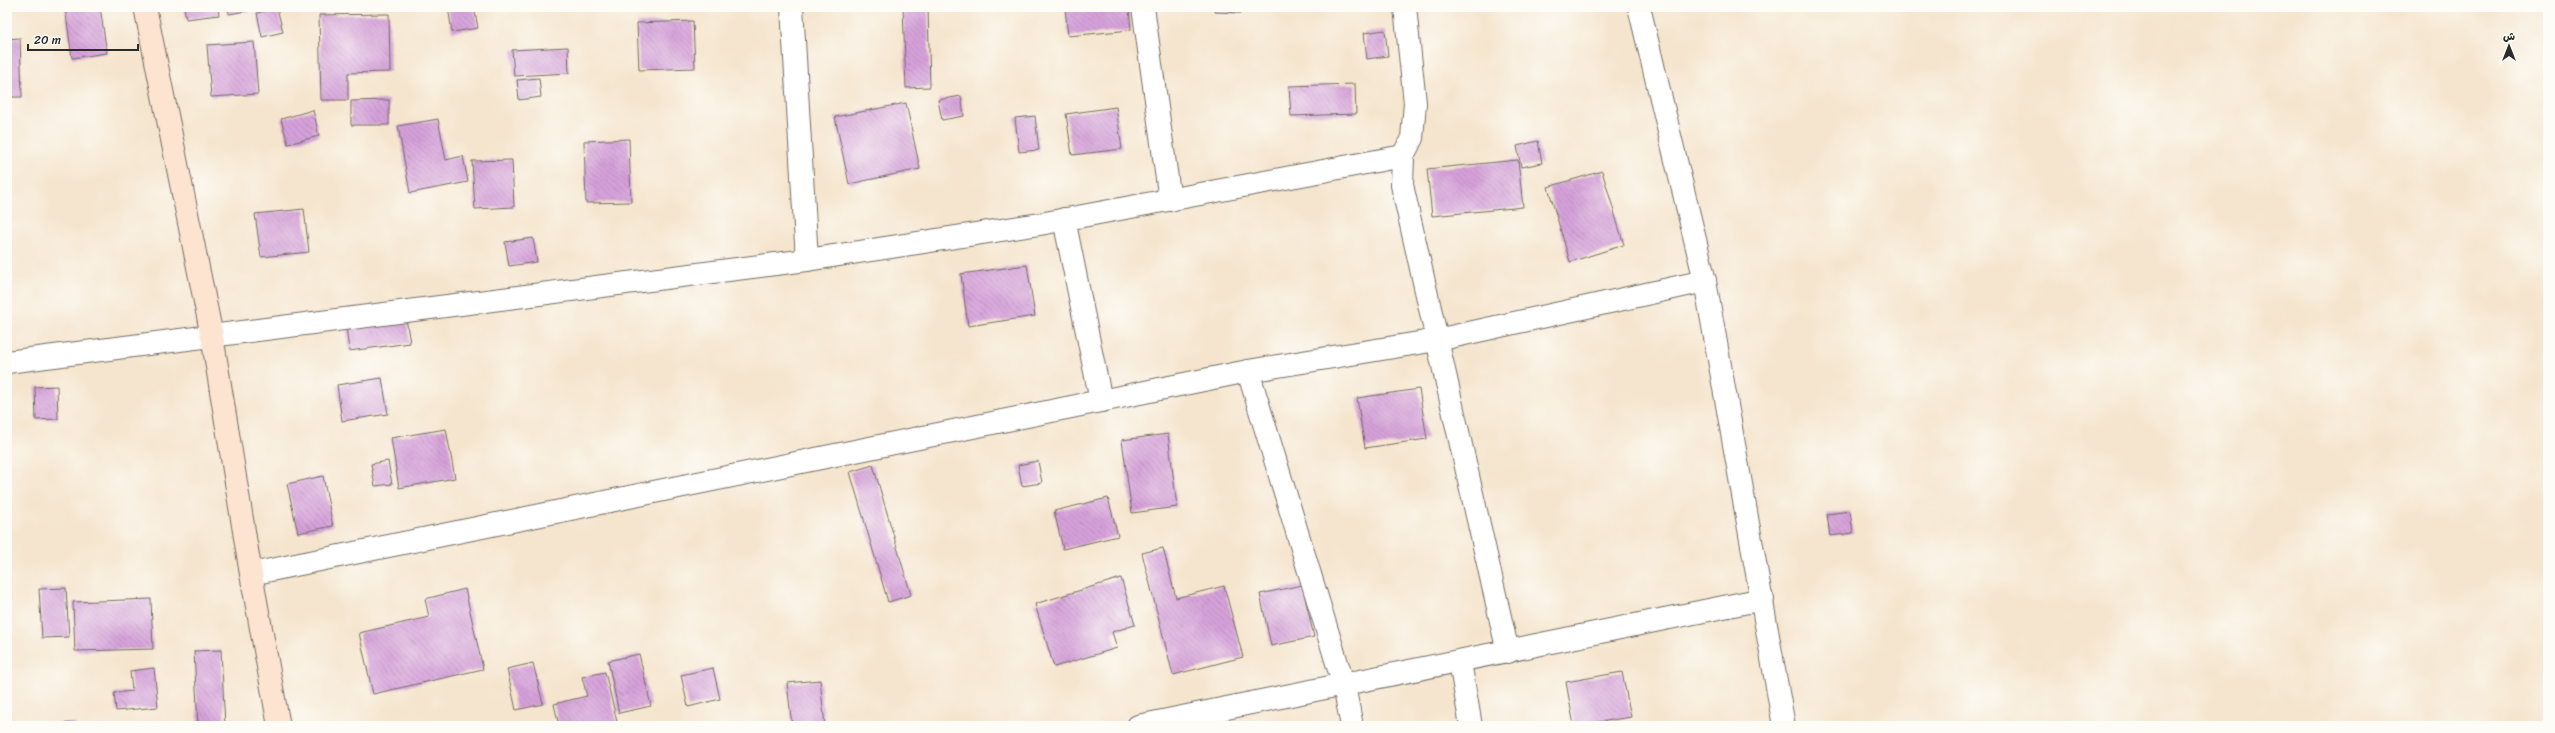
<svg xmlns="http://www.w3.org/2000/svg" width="2555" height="733" viewBox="0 0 2555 733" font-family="Sriracha,'Playpen Sans Arabic',sans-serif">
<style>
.building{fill:url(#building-back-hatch)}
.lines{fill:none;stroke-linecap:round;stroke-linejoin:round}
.minor-casing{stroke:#726c64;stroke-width:24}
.secondary-casing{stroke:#726c64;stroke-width:24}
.minor{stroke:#fff;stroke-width:22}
.secondary{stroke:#fde4d1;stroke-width:22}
</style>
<defs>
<pattern id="building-back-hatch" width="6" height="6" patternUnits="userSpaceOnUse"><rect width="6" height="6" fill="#d6a1da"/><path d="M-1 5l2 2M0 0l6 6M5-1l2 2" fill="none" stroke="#ae83b1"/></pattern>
</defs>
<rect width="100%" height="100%" fill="#fdfcf7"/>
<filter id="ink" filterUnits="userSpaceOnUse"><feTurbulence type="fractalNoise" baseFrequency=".025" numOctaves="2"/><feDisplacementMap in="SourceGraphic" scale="8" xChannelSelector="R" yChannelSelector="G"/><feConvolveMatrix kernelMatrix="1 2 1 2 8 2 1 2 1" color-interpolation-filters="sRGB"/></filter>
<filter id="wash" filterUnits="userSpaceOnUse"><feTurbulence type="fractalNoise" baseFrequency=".012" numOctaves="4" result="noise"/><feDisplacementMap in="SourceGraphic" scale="16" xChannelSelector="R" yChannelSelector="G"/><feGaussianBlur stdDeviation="0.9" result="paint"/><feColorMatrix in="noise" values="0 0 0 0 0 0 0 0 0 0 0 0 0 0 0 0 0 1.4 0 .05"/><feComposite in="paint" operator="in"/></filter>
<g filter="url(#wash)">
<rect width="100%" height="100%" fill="#f5e5ce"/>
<g id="blocks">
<g class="building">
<path d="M65,7H100L107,53L72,58Z"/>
<path d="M184,7H218L219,15L186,19Z"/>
<path d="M228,7H258V9L229,14Z"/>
<path d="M448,7H474L478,28L452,32Z"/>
<path d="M903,7H928L930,87L906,88Z"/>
<path d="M1065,7H1129L1131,30L1068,36Z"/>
<path d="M1215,7H1242L1241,13L1215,12Z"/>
<path d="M277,8L283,32L262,37L257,13Z"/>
<path d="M389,14L390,72L348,73V100H321L319,15Z"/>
<path d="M693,21L695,68L639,70L637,23Z"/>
<path d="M1385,30L1388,56L1367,59L1364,33Z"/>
<path d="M20,38L22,97H7V39Z"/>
<path d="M254,42L258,94L211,97L207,45Z"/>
<path d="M568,47L569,73L514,76L512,50Z"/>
<path d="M539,78L541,97L519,100L517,80Z"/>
<path d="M1355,84L1356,114L1291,116L1289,86Z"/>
<path d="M961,96L964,116L942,120L938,100Z"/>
<path d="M389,100V125H351V101Z"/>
<path d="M906,103L920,169L849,184L835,117Z"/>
<path d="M1116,107L1122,149L1072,155L1066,114Z"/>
<path d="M313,110L319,136L288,144L281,119Z"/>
<path d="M1035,116L1039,150L1019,152L1015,118Z"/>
<path d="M438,119L446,160L463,156L468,182L410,193L398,126Z"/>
<path d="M629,139L631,202L586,203L584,141Z"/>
<path d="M1538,141L1542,163L1521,167L1517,146Z"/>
<path d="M512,160L514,207L475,209L472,161Z"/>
<path d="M1518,160L1523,207L1432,216L1427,169Z"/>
<path d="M1602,171L1624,245L1570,262L1548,187Z"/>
<path d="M304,209L309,252L261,257L255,214Z"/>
<path d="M533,238L537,262L509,266L505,242Z"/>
<path d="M1027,265L1035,316L968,326L961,274Z"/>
<path d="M406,318L410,343L349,351L346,326Z"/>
<path d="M382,378L388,414L342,421L337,385Z"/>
<path d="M57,386L58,419L36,420L35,387Z"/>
<path d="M1419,389L1427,439L1365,448L1357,398Z"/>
<path d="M446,429L455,478L399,488L391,438Z"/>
<path d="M1168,434L1177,507L1132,513L1122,440Z"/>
<path d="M388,461L392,484L375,486L371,464Z"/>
<path d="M1038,461L1042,483L1022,486L1018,465Z"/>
<path d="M873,465L911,595L888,602L850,472Z"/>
<path d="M323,476L333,526L298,533L287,484Z"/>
<path d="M1108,498L1118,536L1063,549L1054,511Z"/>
<path d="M1850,511L1853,533L1830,536L1827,514Z"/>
<path d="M1163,548L1176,598L1224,586L1243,657L1173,675L1142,553Z"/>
<path d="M1121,578L1135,625L1112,632L1117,648L1054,667L1035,604Z"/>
<path d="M1302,585L1314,637L1271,646L1260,594Z"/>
<path d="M66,588L69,637L42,638L39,589Z"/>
<path d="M465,589L483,669L373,694L359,633L429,617L425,599Z"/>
<path d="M151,599L153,649L75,651L73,602Z"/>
<path d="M221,650L225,726H198L194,651Z"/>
<path d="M639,654L651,706L619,713L608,661Z"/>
<path d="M533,663L543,704L516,710L507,669Z"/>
<path d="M154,668L158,707L116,711L114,693L132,691L130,671Z"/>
<path d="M713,668L720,699L688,707L681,675Z"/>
<path d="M605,672L618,726H559L554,704L587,696L582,677Z"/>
<path d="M1622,672L1631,717L1574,726L1566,682Z"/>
<path d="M820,680L825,726H792L787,683Z"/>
<path d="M75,723L76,726H54V724Z"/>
</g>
</g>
</g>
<g filter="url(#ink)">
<use href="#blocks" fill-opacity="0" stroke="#726c64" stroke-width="1"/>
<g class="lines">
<g class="minor-casing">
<g id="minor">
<path d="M792,7L807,260"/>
<path d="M1143,7L1170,200"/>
<path d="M1405,7L1415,103L1412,138L1403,156L1402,185L1508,652"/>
<path d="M1639,7L1705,281L1784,726"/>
<path d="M1064,219L1101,401"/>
<path d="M7,362L807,260L1040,224L1403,156"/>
<path d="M1248,371L1344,686L1352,726"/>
<path d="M251,574L1248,371L1437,340L1705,281"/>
<path d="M1460,662L1471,726"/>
<path d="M1138,726L1763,599"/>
</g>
</g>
<g class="secondary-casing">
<path id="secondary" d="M145,7L212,336L251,574L279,726"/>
</g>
<use href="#minor" class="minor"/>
<use href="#secondary" class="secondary"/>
</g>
</g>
<rect width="2555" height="733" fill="none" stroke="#fdfcf7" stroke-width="24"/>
<g transform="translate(2509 46)" stroke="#fdfcf7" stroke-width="3" paint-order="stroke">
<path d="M0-3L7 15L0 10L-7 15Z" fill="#2b2b2b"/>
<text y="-6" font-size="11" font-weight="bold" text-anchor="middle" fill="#2b2b2b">ش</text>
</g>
<path d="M28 44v6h110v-6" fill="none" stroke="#2b2b2b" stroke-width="2"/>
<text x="34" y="44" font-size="12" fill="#2b2b2b" stroke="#fdfcf7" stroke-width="3" paint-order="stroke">20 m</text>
</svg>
